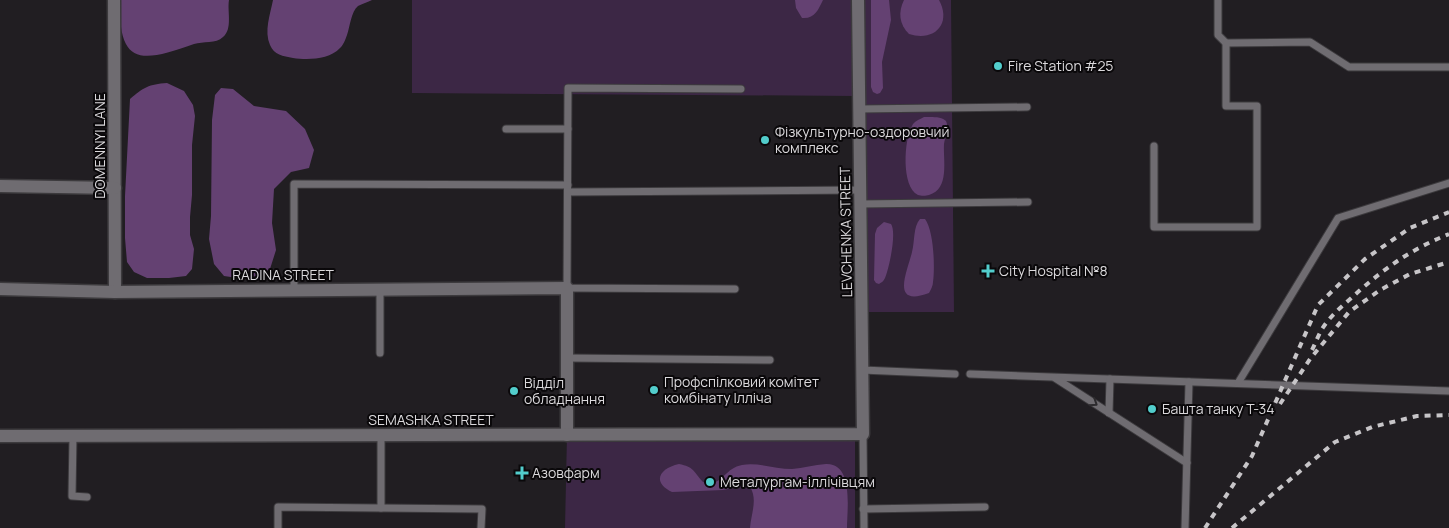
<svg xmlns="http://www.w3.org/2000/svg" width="1449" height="528" viewBox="0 0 1449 528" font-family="Manrope,sans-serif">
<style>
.green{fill:#3c2745}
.forest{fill:#644172}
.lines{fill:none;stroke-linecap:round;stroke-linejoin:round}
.lane-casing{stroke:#3c3a3d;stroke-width:9}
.street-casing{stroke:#3c3a3d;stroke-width:15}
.secondary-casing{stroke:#3c3a3d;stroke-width:15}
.lane{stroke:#6f6c71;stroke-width:7}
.street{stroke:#6f6c71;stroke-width:12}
.secondary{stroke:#6f6c71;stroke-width:12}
.rail{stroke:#c7c5c8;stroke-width:4;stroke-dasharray:6 6;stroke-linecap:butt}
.oneway{stroke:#2d2b2e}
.poi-dot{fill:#52cdcc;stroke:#0a080a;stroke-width:2}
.labels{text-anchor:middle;stroke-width:4;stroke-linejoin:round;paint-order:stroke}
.poi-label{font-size:14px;fill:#dbd9dc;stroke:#0a080a;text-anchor:start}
.street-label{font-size:14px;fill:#dbd9dc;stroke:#0a080a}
</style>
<rect width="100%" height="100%" fill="#211e22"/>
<g class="green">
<path d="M412,0H854L855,96L412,93Z"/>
<path d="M863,0H951L954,312H866Z"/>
<path d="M855,434V528H565L567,435Z"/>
</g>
<g class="forest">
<path d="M120,0H229C227,11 233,29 223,37C216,44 203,41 194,44C141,63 118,66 120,0Z"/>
<path d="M273,0H372C368,2 362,4 358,6C351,12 350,26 347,35C346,38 343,46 340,48C329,60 307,60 293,58C283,56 274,55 270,45C264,31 270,15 273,0Z"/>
<path d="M795,0H823C818,10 815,19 802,18L796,8Z"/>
<path d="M871,0H889L891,20L882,62L883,88L880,93L877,94L873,92L871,87Z"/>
<path d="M904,0H939C952,24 934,42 909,34C899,24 898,12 904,0Z"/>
<path d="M167,83L184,91L193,105L195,116L192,145V195L190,217V235L194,249L192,269L186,276L169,278H147L134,272L127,262L125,238V196L130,99C143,88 149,84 167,83Z"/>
<path d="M221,88L233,89L254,106L286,111L305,129L314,150L309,168L291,172L274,189L272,223L276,250L270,269C252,280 243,279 224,276L214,264L209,239L211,216L212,120L215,95Z"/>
<path d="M924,117C930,117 942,116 946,121C949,126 945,138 944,144C943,160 950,189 929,195C926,196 921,196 918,195C901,187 904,139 912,126C914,121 919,120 924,117Z"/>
<path d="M920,219H925C934,231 935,268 933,282C933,286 931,289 929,293C889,308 908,270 912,252C915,241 913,227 920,219Z"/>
<path d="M884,222L891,224C897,232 889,269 885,278C883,282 882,282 879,284L876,283L874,280L875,234L877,228Z"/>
<path d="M679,464C694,467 693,471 703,482C722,488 724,468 742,465C758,462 775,469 792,469C803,468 814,465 826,464C854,463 847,509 847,528H750C751,514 758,499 750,487L743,486L723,490L672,492C651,482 660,468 679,464Z"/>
</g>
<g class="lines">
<g class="lane-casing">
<g id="lane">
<path d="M1226,43L1310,42L1349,67H1449"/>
<path d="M859,109L1027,107"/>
<path d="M506,129H568"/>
<path d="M1154,146V227H1257V106H1226V43L1218,35V0"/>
<path d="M568,192L860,190"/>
<path d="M860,204L1028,202"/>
<path d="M735,289L567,288L568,88L741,89"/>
<path d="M294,290V184L568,185"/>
<path d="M380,353V290"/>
<path d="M567,358L770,360"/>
<path d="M862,370L955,374"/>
<path d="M970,374L1449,391"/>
<path d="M1055,378L1187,463"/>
<path d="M1238,383L1338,218L1449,183"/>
<path d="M1109,413L1110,379"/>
<path d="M863,434L864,528"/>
<path d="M73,436L72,496L87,497"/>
<path d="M381,508V435"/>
<path d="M863,509L985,507"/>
<path d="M278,528V507L482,509L481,528"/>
<path d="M1185,528L1189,382"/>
</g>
</g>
<g class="street-casing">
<g id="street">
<path d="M114,0L115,292"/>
<path d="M0,186L115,188"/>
<path d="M0,289L115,292L567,288V435"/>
</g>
</g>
<g class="secondary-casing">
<path id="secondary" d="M0,436L863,434L858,0"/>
</g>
<use href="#lane" class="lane"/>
<use href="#street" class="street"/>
<use href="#secondary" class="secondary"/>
<g class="rail">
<path d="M1312,350C1316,342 1319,333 1324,326C1333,313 1347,302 1359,291C1389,265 1412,249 1449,234"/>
<path d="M1280,404L1310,359L1349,312L1380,290L1410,274L1449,262"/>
<path d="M1205,528L1252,456L1318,305L1365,259L1410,228L1449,212"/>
<path d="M1232,528L1335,442L1372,427L1417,416L1449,415"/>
</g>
</g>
<defs><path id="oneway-chevron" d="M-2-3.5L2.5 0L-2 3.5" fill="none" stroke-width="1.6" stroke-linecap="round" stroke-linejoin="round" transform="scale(1.25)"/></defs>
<use class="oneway" href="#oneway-chevron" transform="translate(1094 403) rotate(33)"/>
<g class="poi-dot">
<circle cx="998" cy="66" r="5"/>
<circle cx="765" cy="140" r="5"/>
<path d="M985.5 263.5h5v5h5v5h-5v5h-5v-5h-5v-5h5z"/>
<circle cx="654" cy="390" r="5"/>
<circle cx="514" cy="391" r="5"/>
<circle cx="1152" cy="409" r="5"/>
<path d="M519.5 465.5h5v5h5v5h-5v5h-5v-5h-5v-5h5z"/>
<circle cx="710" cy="482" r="5"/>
</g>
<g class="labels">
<g class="poi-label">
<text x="1008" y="71">Fire Station #25</text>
<text x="775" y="137">Фізкультурно-оздоровчий<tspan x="775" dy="16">комплекс</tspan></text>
<text x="999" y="276">City Hospital №8</text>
<text x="664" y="387">Профспілковий комітет<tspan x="664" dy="16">комбінату Ілліча</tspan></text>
<text x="524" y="388">Відділ<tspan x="524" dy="16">обладнання</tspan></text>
<text x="1162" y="414">Башта танку Т-34</text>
<text x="532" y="478">Азовфарм</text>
<text x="720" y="487">Металургам-іллічівцям</text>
</g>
<g class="street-label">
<text transform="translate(100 146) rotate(-90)" y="5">DOMENNYI LANE</text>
<text transform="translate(846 232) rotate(-91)" y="5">LEVCHENKA STREET</text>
<text x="283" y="280">RADINA STREET</text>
<text x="431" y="425">SEMASHKA STREET</text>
</g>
</g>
</svg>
